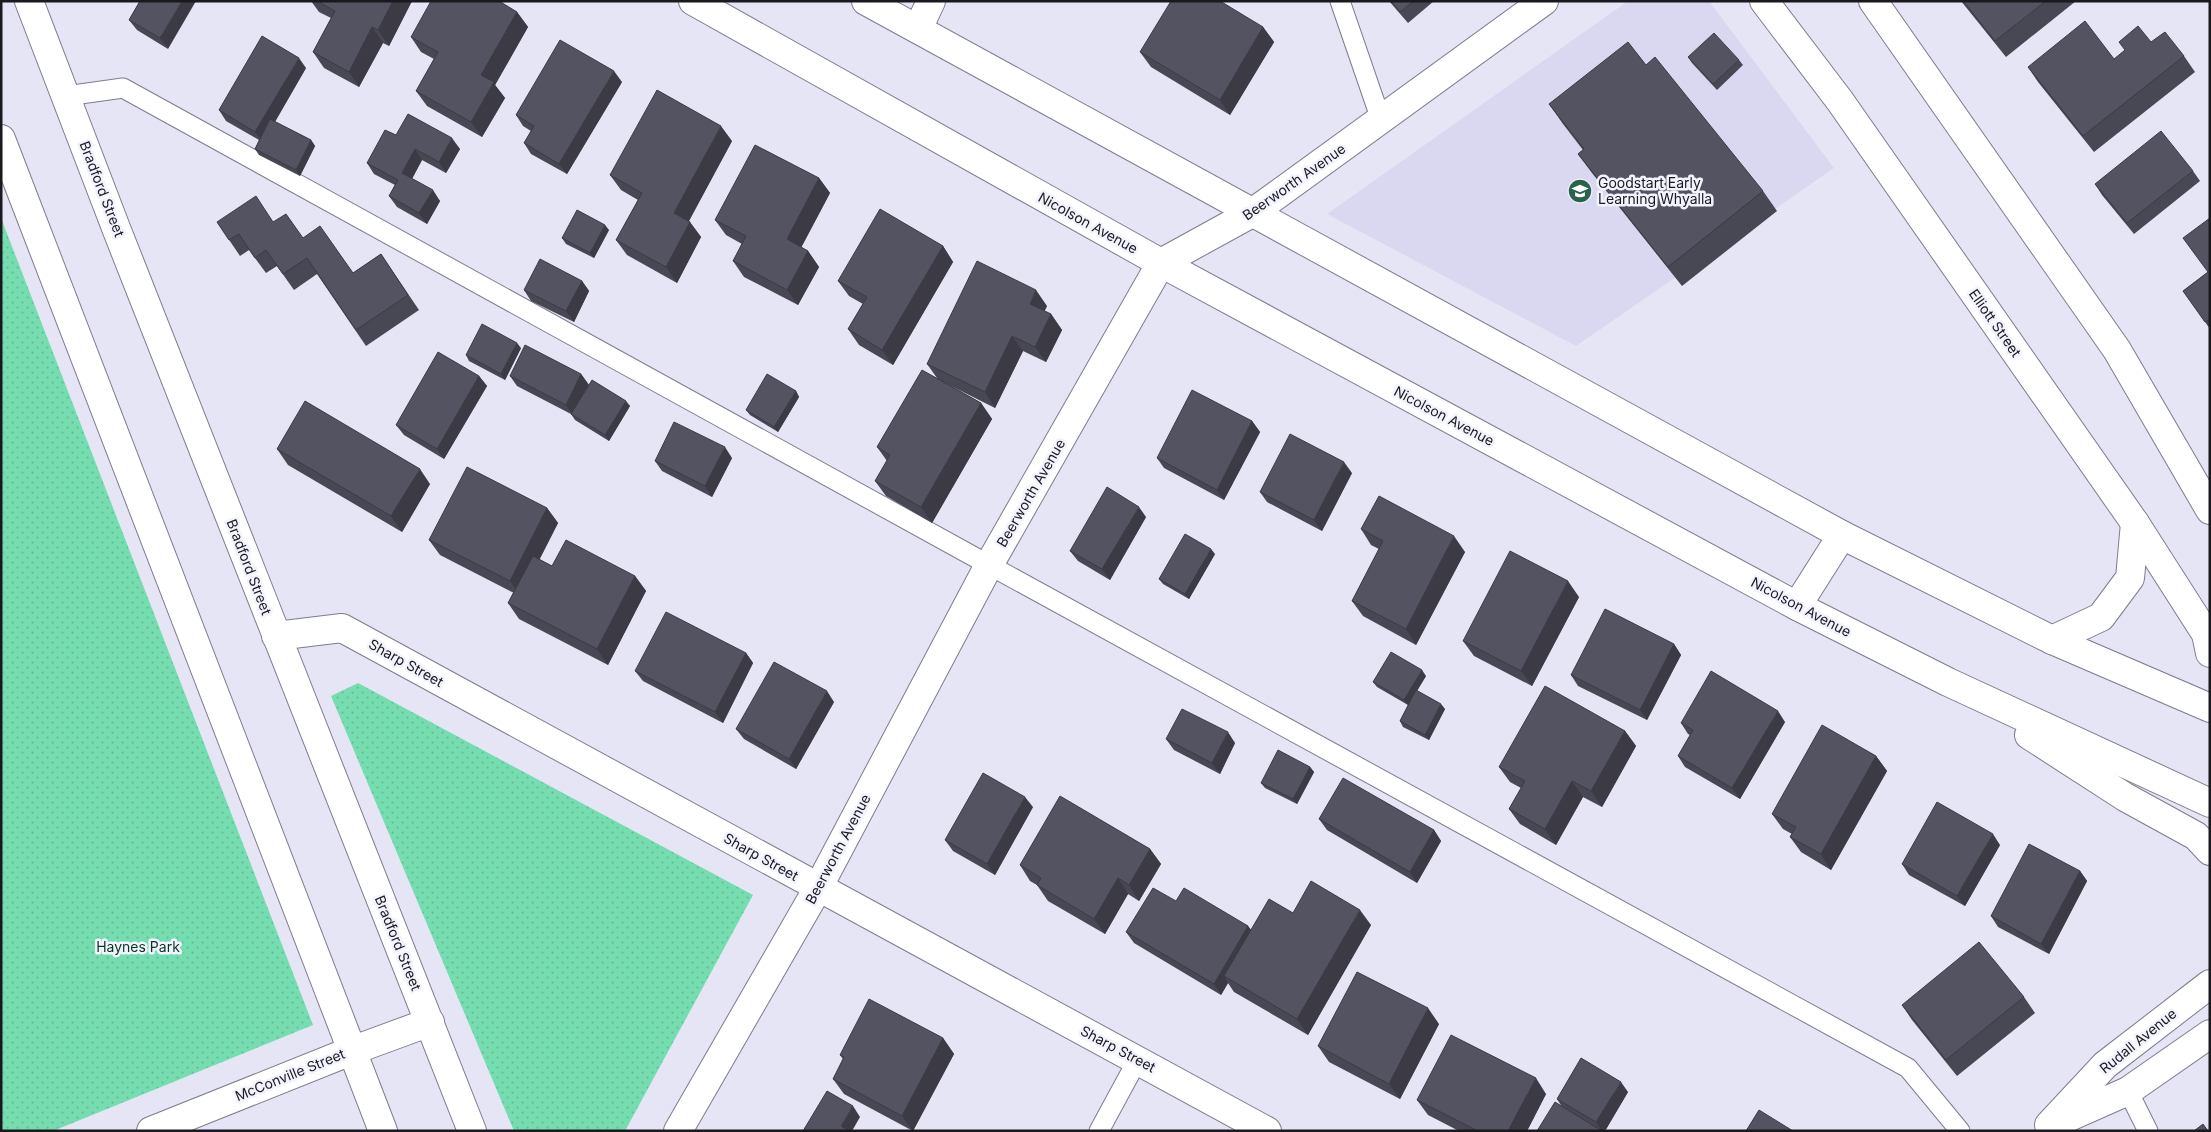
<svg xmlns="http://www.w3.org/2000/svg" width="2211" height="1132" viewBox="0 0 2211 1132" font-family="Inter,sans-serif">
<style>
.built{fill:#dad8f1}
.park{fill:url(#park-dots)}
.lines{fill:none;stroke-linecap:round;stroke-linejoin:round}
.service-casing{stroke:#7d7c8c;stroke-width:21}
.minor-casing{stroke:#7d7c8c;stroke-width:30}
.tertiary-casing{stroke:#7d7c8c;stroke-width:30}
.secondary-casing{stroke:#7d7c8c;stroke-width:30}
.service{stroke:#fff;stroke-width:19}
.minor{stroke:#fff;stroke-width:28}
.tertiary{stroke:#fff;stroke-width:28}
.secondary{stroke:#fff;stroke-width:28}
.wall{fill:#484754}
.shaded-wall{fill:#3b3a45}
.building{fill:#545362;stroke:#3b3a45}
.labels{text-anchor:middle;stroke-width:5;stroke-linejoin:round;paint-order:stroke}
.street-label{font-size:14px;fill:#19191f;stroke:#f3f3fe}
.poi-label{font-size:14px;fill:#19191f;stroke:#f3f3fe;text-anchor:start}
.park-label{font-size:14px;fill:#063624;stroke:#f3f3fe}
</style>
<defs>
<pattern id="park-dots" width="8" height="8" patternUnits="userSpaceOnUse" patternTransform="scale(1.25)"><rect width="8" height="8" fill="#76ddb0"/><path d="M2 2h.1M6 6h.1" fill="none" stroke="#66bd97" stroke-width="1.8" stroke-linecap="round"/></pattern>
</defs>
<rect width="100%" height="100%" fill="#e6e5f6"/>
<path class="built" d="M1628,1H1709L1834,168L1576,346L1327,214Z"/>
<g class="park">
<path d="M1,218L313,1025L53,1131H1Z"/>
<path d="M358,683L753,895L625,1131H514L331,696Z"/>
</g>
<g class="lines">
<g class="service-casing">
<g id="service">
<path d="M1340,1L1381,120"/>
<path d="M66,96L123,88L989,565L1908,1068L1960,1131"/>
<path d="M2128,1091L2148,1131"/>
<path d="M1099,1131L1138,1059"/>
</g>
</g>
<g class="minor-casing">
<g id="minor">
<path d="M918,29L931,1"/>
<path d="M276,636L342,628L1267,1131"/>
<path d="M2058,1122L2128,1091L2210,1034"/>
<path d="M2049,1125L2105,1065L2210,984"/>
<path d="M151,1131L351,1051L430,1022"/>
<path d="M678,1131L818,888L989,565L1161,263L1252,213L1544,1"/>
</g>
</g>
<g class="tertiary-casing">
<g id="tertiary">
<path d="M29,1L116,228L472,1131"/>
<path d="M1764,1L1840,101L2135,523L2206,634L2210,653"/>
<path d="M1873,1L2117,350L2210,510"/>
<path d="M1,139L383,1131"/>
<path d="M2052,640L2101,617L2130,578L2135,523"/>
</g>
</g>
<g class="secondary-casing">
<g id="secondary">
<path d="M693,1L1161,263L1797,606L1948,682L2210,803"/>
<path d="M866,1L1842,535L2052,640L2210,708"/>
<path d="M1797,606L1842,535"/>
<path d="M2029,735L2125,797L2196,836L2210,851"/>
</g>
</g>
<use href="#service" class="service"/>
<use href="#minor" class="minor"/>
<use href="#tertiary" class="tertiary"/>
<use href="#secondary" class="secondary"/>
</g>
<g class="wall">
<path d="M140,1L168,49L137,30L129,20Z"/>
<path d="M311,1H412L389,46L383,43L359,87L324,68L313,52L331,18L319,12Z"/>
<path d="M1389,1H1434L1408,23Z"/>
<path d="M1961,1H2076L2006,57Z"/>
<path d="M517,12L528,27L495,85L505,98L482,137L427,106L416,91L434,59L421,52L411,37Z"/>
<path d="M1263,27L1274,42L1230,115L1151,67L1140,52Z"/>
<path d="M2151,42L2184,56L2195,72L2094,152L2038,82L2028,67L2114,59Z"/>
<path d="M1688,57L1739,60L1743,65L1717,90L1692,63Z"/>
<path d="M1646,65L1763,191L1777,211L1682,286L1592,173L1578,154L1583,150L1563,124L1549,104Z"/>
<path d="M306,68L275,122L311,140L315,146L300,176L259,155L255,149L259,140L226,121L219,110Z"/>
<path d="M622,82L567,174L531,154L524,143L531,131L523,126L516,115Z"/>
<path d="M396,135L460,149L446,173L422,160L412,179L440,201L427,224L397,207L389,196L395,185L374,174L367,163Z"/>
<path d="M732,141L689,221L701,237L677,283L627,255L616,240L638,200L621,190L610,175Z"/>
<path d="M2193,171L2200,181L2134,234L2102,195L2095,184Z"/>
<path d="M819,178L830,193L801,248L808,251L819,267L798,305L744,277L733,261L742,244L726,235L715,220Z"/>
<path d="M2210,218V329L2183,291L2208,272Z"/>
<path d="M217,222H274L303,238L353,273L381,254L419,310L366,346L317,274L294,290L277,266L266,273L249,250L240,256Z"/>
<path d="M609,230L594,258L566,244L562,238Z"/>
<path d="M943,246L953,262L893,365L859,345L848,329L863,304L849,296L838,281Z"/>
<path d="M582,281L589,291L574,322L531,301L524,290Z"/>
<path d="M1047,306L1044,311L1051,314L1062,330L1046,362L1023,351L995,408L945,383L981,403L992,419L932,523L886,496L875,481L887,461L877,447L937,378L927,364Z"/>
<path d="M521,348L505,380L469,361L466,355Z"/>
<path d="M581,374L589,385L630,406L609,441L575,420L571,414L517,386L510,376Z"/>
<path d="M479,376L487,386L444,459L404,435L396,425Z"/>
<path d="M796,391L799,397L778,432L750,415L746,410Z"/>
<path d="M1252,421L1260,432L1224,500L1164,468L1157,458Z"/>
<path d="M277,449L430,484L402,532L288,465Z"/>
<path d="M732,458L712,497L662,471L655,461Z"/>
<path d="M1352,473L1322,531L1267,502L1260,492Z"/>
<path d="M547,508L558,523L539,560L552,566L635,576L646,591L608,665L519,619L508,603L514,593L440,555L429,540Z"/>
<path d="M1146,517L1110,580L1078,561L1070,551Z"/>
<path d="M1361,529L1465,552L1416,645L1363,616L1352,601L1379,549L1371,545Z"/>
<path d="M1215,554L1189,599L1163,584L1159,579Z"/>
<path d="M1579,597L1532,686L1474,656L1463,641Z"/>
<path d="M1674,644L1681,655L1647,720L1578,686L1571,675Z"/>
<path d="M746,653L753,663L723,723L643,681L635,671Z"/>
<path d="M1426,676L1417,691L1445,709L1429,740L1403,727L1400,721L1408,705L1377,687L1373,682Z"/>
<path d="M834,702L796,769L744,739L736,729Z"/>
<path d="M1785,722L1740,799L1685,767L1678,756L1690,735L1688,734L1681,723Z"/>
<path d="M1625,731L1636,746L1602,807L1583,797L1556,845L1520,824L1509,809L1521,788L1510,782L1499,767Z"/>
<path d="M1166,739L1235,743L1220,774L1174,750Z"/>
<path d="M1876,756L1887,771L1831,870L1801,852L1790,837L1792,834L1783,829L1772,814Z"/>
<path d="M1310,767L1314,772L1297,804L1265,788L1261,783Z"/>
<path d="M1033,807L995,875L953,851L945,840Z"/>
<path d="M1319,819L1434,830L1441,841L1417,883L1327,830Z"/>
<path d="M2000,845L1965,906L1909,875L1902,864Z"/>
<path d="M1150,849L1161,864L1139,901L1128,894L1105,934L1048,901L1037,885L1030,881L1020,865Z"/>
<path d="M2080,871L2087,881L2049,954L1998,927L1991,916Z"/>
<path d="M1176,901L1248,926L1251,930L1293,913L1371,925L1308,1035L1234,992L1228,983L1221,995L1134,943L1126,932Z"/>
<path d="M2024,997L2035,1013L1957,1076L1912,1020L1902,1005Z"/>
<path d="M1439,1024L1400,1099L1329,1062L1318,1046Z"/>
<path d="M943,1038L954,1054L913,1131L844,1094L833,1079L843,1059L840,1055Z"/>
<path d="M1628,1092L1605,1131H1537L1562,1107L1557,1099Z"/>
<path d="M1546,1094L1527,1131H1459L1428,1115L1417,1100Z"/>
</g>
<g class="shaded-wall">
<path d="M182,1H196L168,49L160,38Z"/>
<path d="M393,1H412L389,46L378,30Z"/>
<path d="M517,12L528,27L495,85L505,98L482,137L471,122L481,75Z"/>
<path d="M372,27L383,43L359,87L349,72Z"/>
<path d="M1263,27L1274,42L1230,115L1220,100Z"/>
<path d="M299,58L306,68L263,142L255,132Z"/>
<path d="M614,71L622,82L567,174L559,164Z"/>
<path d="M721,126L732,141L685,228L674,213Z"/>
<path d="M452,138L460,149L446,173L439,162Z"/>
<path d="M311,140L315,146L300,176L296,170Z"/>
<path d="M415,149L422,160L409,184L402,173Z"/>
<path d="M819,178L830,193L797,255L787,239Z"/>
<path d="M433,190L440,201L427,224L419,213Z"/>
<path d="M690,222L701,237L677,283L666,267Z"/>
<path d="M605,225L609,230L594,258L590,253Z"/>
<path d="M943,246L953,262L893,365L882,350Z"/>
<path d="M808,251L819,267L798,305L787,290Z"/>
<path d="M582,281L589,291L574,322L566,311Z"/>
<path d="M1036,290L1047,306L1041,319L1030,304Z"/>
<path d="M1051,314L1062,330L1046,362L1035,347Z"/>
<path d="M1012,336L1023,351L995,408L985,392Z"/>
<path d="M517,343L521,348L505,380L501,374Z"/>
<path d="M581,374L589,385L573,415L566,405Z"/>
<path d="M479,376L487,386L444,459L437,449Z"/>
<path d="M796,391L799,397L778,432L774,427Z"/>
<path d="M626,401L630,406L609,441L605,435Z"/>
<path d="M981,403L992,419L932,523L921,507Z"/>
<path d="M1252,421L1260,432L1224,500L1217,490Z"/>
<path d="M725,447L732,458L712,497L705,486Z"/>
<path d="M1344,462L1352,473L1322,531L1314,520Z"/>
<path d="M420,469L430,484L402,532L391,516Z"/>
<path d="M1139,507L1146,517L1110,580L1102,569Z"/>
<path d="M547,508L558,523L521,596L510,581Z"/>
<path d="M1454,536L1465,552L1416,645L1406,629Z"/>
<path d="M1211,549L1215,554L1189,599L1185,594Z"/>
<path d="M635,576L646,591L608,665L597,649Z"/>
<path d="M1568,581L1579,597L1532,686L1521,671Z"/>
<path d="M1674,644L1681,655L1647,720L1640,710Z"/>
<path d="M746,653L753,663L723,723L715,712Z"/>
<path d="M1422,670L1426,676L1408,705L1404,700Z"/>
<path d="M827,691L834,702L796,769L789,759Z"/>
<path d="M1441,704L1445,709L1429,740L1425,735Z"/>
<path d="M1778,711L1785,722L1740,799L1732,788Z"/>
<path d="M1625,731L1636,746L1602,807L1591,791Z"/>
<path d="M1228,732L1235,743L1220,774L1212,763Z"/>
<path d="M1876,756L1887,771L1831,870L1821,854Z"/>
<path d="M1310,767L1314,772L1297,804L1293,799Z"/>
<path d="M1572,781L1583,797L1556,845L1545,829Z"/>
<path d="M1025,797L1033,807L995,875L987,864Z"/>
<path d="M1434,830L1441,841L1417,883L1410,872Z"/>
<path d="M1993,834L2000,845L1965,906L1957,896Z"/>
<path d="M1150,849L1161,864L1139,901L1129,885Z"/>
<path d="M2080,871L2087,881L2049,954L2041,944Z"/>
<path d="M1118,878L1128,894L1105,934L1094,919Z"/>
<path d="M1360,910L1371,925L1308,1035L1297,1019Z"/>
<path d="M1248,926L1256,937L1224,976L1228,983L1221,995L1214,984Z"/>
<path d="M1428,1008L1439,1024L1400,1099L1389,1084Z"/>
<path d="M943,1038L954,1054L913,1131L902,1116Z"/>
<path d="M1536,1078L1546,1094L1527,1131H1508Z"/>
<path d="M1621,1082L1628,1092L1605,1131H1602L1596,1122Z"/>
<path d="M853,1106L860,1117L852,1131H844L841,1126Z"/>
</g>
<g class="building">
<path d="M140,1H182L160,38L129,20Z"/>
<path d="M317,1H393L378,30L372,27L349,72L313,52L335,11Z"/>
<path d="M431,1H499L517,12L481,75L494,82L471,122L416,91L438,52L411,37Z"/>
<path d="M1171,1H1220L1263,27L1220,100L1140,52Z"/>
<path d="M1391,1H1414L1400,12Z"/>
<path d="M1963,1H2046L1995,41Z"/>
<path d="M2085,21L2114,59L2125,50L2119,42L2138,26L2151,42L2165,32L2184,56L2083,136L2028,67Z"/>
<path d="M1714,33L1739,60L1713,84L1688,57Z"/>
<path d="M262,36L299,58L255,132L219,110Z"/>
<path d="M560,40L614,71L559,164L524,143L534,126L516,115Z"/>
<path d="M1628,42L1646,65L1655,57L1763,191L1668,267L1578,154L1584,149L1549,104Z"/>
<path d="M657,90L721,126L674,213L690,222L666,267L616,240L642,193L610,175Z"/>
<path d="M408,114L452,138L439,162L415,149L402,173L433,190L419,213L389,196L398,180L367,163L385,130L396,135Z"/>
<path d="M270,119L311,140L296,170L255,149Z"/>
<path d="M2161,131L2193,171L2127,223L2095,184Z"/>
<path d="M755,145L819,178L787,239L808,251L787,290L733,261L746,236L715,220Z"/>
<path d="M256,196L273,222L286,214L303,238L320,226L353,273L381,254L408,295L356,330L307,258L283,274L266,250L255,258L239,234L229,240L217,222Z"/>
<path d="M880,209L943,246L882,350L848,329L867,297L838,281Z"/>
<path d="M577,210L605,225L590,253L562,238Z"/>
<path d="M2210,218V319L2205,322L2183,291L2208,272L2183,238Z"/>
<path d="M540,259L582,281L566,311L524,290Z"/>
<path d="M977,261L1036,290L1030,304L1051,314L1035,347L1012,336L985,392L927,364Z"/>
<path d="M482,324L517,343L501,374L466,355Z"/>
<path d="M525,345L581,374L566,405L510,376Z"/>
<path d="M438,352L479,376L437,449L396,425Z"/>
<path d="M922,370L981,403L921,507L875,481L890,455L877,447Z"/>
<path d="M767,374L796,391L774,427L746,410Z"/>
<path d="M592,380L626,401L605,435L571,414Z"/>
<path d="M1192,390L1252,421L1217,490L1157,458Z"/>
<path d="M305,401L420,469L391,516L277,449Z"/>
<path d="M674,422L725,447L705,486L655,461Z"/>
<path d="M1290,434L1344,462L1314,520L1260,492Z"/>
<path d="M467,467L547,508L510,581L429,540Z"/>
<path d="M1107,487L1139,507L1102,569L1070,551Z"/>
<path d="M1379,496L1454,536L1406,629L1352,601L1383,541L1361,529Z"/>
<path d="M1185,534L1211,549L1185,594L1159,579Z"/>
<path d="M566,540L635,576L597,649L508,603L533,556L552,566Z"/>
<path d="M1510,551L1568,581L1521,671L1463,641Z"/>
<path d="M1605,609L1674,644L1640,710L1571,675Z"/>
<path d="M666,612L746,653L715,712L635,671Z"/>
<path d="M1391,652L1422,670L1404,700L1373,682Z"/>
<path d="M774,662L827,691L789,759L736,729Z"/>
<path d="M1711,671L1778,711L1732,788L1678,756L1693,730L1681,723Z"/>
<path d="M1545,686L1625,731L1591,791L1572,781L1545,829L1509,809L1525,781L1499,767Z"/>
<path d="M1416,690L1441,704L1425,735L1400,721Z"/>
<path d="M1182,709L1228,732L1212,763L1166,739Z"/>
<path d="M1822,725L1876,756L1821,854L1790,837L1796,827L1772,814Z"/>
<path d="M1278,750L1310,767L1293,799L1261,783Z"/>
<path d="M983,773L1025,797L987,864L945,840Z"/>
<path d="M1343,778L1434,830L1410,872L1319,819Z"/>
<path d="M1060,796L1150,849L1129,885L1118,878L1094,919L1037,885L1041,878L1020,865Z"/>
<path d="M1937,802L1993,834L1957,896L1902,864Z"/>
<path d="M2029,844L2080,871L2041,944L1991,916Z"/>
<path d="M1311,881L1360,910L1297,1019L1224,976L1269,899L1293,913Z"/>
<path d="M1153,888L1176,901L1184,888L1248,926L1214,984L1126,932Z"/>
<path d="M1979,942L2024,997L1946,1060L1902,1005Z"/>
<path d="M1357,972L1428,1008L1389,1084L1318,1046Z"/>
<path d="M869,999L943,1038L902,1116L833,1079L844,1057L840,1055Z"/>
<path d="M1451,1035L1536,1078L1508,1131H1478L1417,1100Z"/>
<path d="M1581,1058L1621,1082L1596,1122L1557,1099Z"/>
<path d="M827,1091L853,1106L841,1126L849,1131H803Z"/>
<path d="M1555,1102L1602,1131H1537Z"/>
<path d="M1759,1110L1793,1131H1746Z"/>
<path d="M2203,1124L2208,1131H2194Z"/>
</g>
<defs>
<g id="school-disc" transform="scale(1.25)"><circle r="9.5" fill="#2a634b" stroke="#f3f3fe"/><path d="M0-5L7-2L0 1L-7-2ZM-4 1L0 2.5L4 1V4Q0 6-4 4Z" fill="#fff"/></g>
</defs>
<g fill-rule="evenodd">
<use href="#school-disc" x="1580" y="191"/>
</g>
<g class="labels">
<g class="street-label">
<text transform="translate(1294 182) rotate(-35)" y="5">Beerworth Avenue</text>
<text transform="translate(102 189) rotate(69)" y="5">Bradford Street</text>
<text transform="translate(1088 223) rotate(29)" y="5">Nicolson Avenue</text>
<text transform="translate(1995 323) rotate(55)" y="5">Elliott Street</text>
<text transform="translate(1444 416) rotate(28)" y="5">Nicolson Avenue</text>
<text transform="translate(1031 493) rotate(-60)" y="5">Beerworth Avenue</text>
<text transform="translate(249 567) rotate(69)" y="5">Bradford Street</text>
<text transform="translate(1801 607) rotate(28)" y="5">Nicolson Avenue</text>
<text transform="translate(406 663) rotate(29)" y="5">Sharp Street</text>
<text transform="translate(838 849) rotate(-62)" y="5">Beerworth Avenue</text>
<text transform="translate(761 857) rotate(29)" y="5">Sharp Street</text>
<text transform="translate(398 943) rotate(68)" y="5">Bradford Street</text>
<text transform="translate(2138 1041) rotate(-39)" y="5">Rudall Avenue</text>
<text transform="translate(1118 1049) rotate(28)" y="5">Sharp Street</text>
<text transform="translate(290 1075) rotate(-22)" y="5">McConville Street</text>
</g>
<g class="poi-label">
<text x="1598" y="188">Goodstart Early<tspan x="1598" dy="16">Learning Whyalla</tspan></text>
</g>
<g class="park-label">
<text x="138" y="952">Haynes Park</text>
</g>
</g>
<rect width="2211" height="1132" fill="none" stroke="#19191f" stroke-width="5"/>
</svg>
